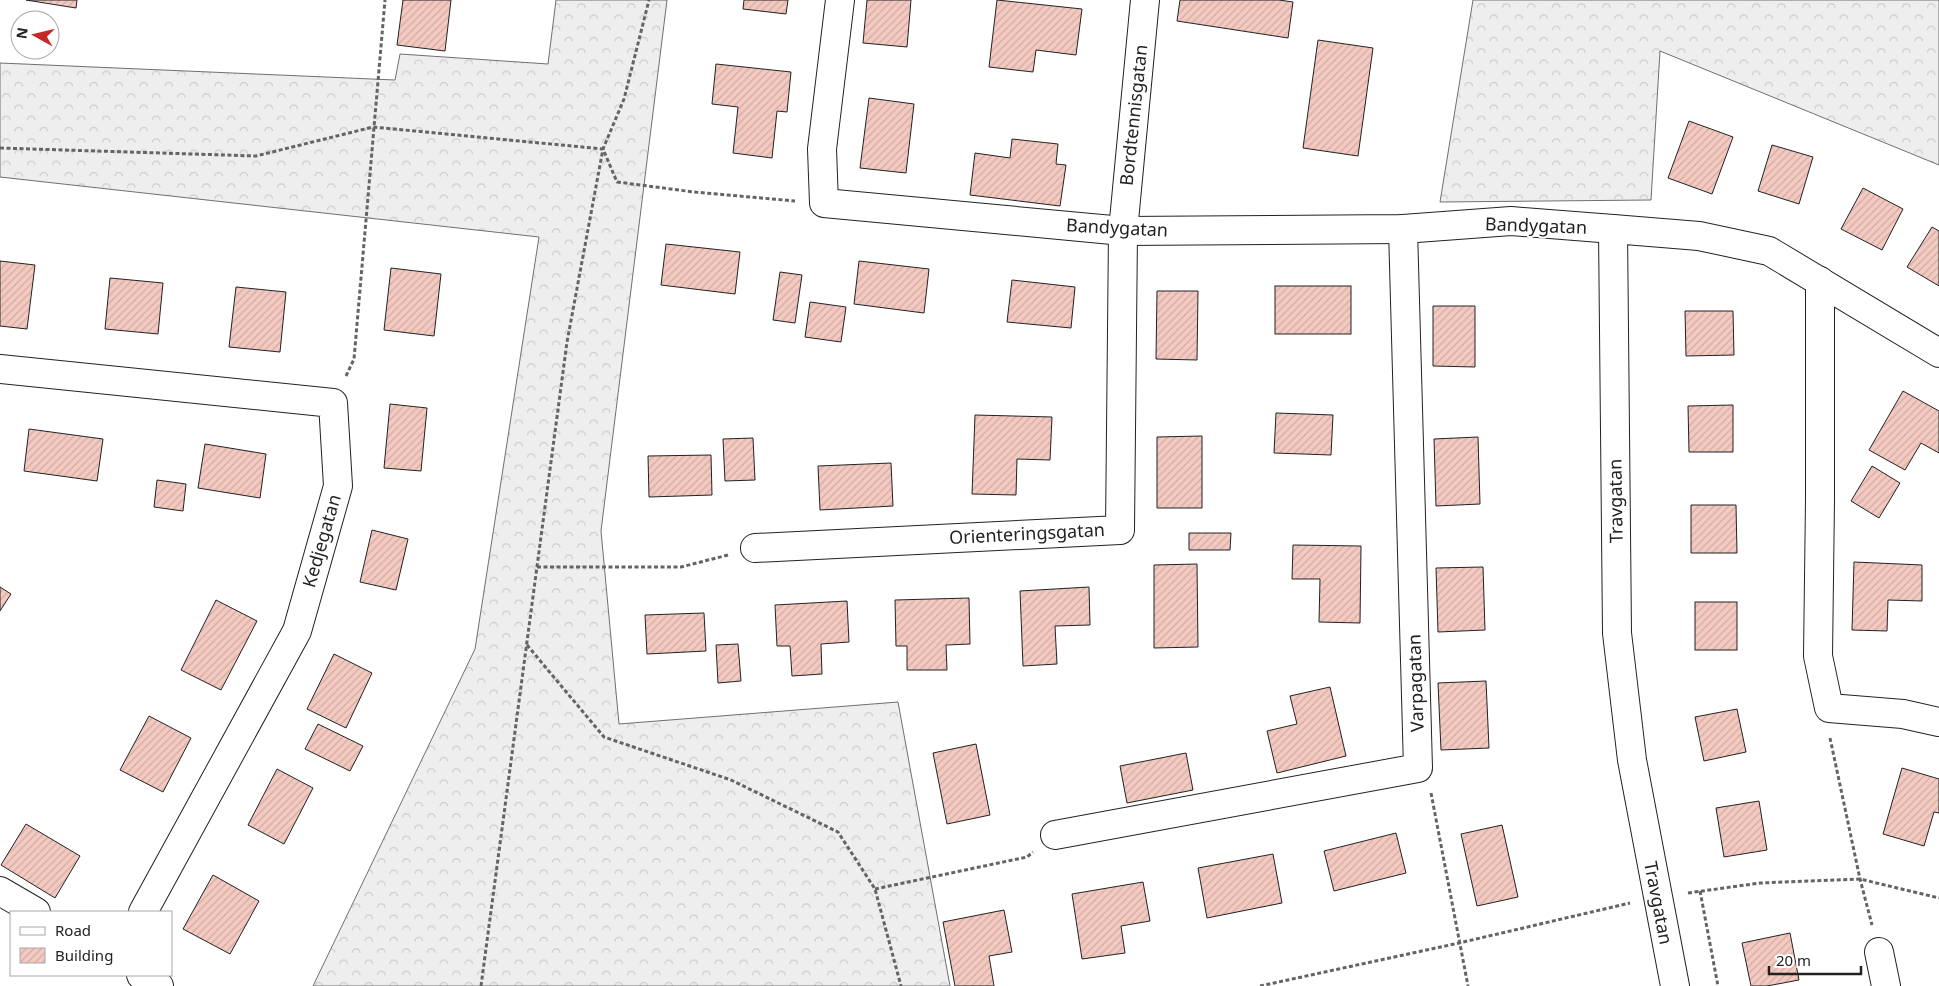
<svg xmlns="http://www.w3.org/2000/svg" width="1939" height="986" viewBox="0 0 1939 986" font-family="'Noto Sans',sans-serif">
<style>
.forest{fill:url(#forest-crowns);stroke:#6f6f6f}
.building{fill:url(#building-hatch);stroke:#222}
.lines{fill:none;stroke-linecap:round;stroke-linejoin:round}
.minor-casing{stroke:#222;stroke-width:30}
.path{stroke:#646464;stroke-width:3;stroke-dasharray:4 2.5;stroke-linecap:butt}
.minor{stroke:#fff;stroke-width:28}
.labels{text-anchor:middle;stroke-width:4;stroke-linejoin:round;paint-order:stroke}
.street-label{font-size:18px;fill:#222;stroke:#fff}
</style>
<defs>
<pattern id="forest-crowns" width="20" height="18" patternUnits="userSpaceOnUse" patternTransform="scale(1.25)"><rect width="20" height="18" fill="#eee"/><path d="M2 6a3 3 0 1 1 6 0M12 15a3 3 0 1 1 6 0" fill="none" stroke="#ccc"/></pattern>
<pattern id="building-hatch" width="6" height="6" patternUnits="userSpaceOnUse" patternTransform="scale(1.25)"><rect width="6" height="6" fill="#f3c9c0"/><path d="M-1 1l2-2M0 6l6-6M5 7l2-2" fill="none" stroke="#d0aca5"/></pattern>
</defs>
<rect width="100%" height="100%" fill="#fff"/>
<g class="forest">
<path d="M556,0H667L601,531L619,724L898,702L950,986H313L475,649L539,237L0,177V63L395,80L400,54L548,64Z"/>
<path d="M1473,0H1939V165L1660,51L1651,200L1440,202Z"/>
</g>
<g class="building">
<path d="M26,0H77L76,8Z"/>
<path d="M403,0H451L445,51L397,45Z"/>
<path d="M744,0H788L786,14L743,9Z"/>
<path d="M867,0H911L907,47L863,43Z"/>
<path d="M997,0L1082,9L1076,55L1036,50L1033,72L989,67Z"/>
<path d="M1180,0H1279L1293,2L1288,38L1177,21Z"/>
<path d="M1318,40L1373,48L1358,156L1303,148Z"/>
<path d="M716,64L791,72L787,112L777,111L772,158L733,153L738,107L712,104Z"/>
<path d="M869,98L914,104L906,173L860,168Z"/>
<path d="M1689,121L1733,137L1712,194L1668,178Z"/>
<path d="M1012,139L1058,144L1056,164L1066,165L1060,206L970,195L975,153L1010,158Z"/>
<path d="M1772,145L1813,157L1799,204L1758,191Z"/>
<path d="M1863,188L1903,209L1882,250L1841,229Z"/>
<path d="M1932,227L1939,231V286L1907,267Z"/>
<path d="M666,244L740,252L735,294L661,285Z"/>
<path d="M0,261L35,265L27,329L0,326Z"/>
<path d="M859,261L929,269L924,313L854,304Z"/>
<path d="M391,268L441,274L434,336L384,330Z"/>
<path d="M780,272L802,275L795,323L773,320Z"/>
<path d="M110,278L163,283L158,334L105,329Z"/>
<path d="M1012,280L1075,287L1071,328L1007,322Z"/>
<rect x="1275" y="286" width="76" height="48"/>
<path d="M236,287L286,292L280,352L229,347Z"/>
<path d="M1157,291H1198L1197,360L1156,359Z"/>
<path d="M810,302L846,307L841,342L805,337Z"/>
<path d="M1433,306H1475V367L1433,366Z"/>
<path d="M1685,311H1733L1734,355L1686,356Z"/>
<path d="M1903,391L1939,411V453L1921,443L1905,470L1869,450Z"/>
<path d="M390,404L427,408L421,471L384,468Z"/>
<path d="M1733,405V452H1689L1688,406Z"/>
<path d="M1276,413L1333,415L1331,455L1274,453Z"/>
<path d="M975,415L1052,417L1050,460L1017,459L1016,495L972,494Z"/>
<path d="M29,429L103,439L97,481L24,471Z"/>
<path d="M1202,436V508H1157V437Z"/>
<path d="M1478,437L1480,504L1436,506L1434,439Z"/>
<path d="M753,438L755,480L725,481L723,439Z"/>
<path d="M205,444L266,454L260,498L198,488Z"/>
<path d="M711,455L712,495L649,497L648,456Z"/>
<path d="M891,463L893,506L820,510L818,466Z"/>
<path d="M1872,466L1900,483L1879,518L1851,501Z"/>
<path d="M157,480L186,484L183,511L154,507Z"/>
<path d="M1691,505H1736L1737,553H1691Z"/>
<path d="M372,530L408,539L396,590L360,582Z"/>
<path d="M1189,533H1231L1230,550H1189Z"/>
<path d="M1293,545L1361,546L1360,623L1319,622L1320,579H1292Z"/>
<path d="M1854,562L1922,565V601L1888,600L1887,631L1852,630Z"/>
<path d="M1197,564L1198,647L1154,648V565Z"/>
<path d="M1483,567L1485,630L1438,632L1436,568Z"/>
<path d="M0,587L11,594L0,611Z"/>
<path d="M1089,587L1090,625L1055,626L1057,664L1023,666L1020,591Z"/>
<path d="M969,598L970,644L946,645L947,670H907V646H896L895,600Z"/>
<path d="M216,600L257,621L221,690L181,670Z"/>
<path d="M847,601L849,642L821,644L822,674L792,676L790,646H777L775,605Z"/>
<rect x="1695" y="602" width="42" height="48"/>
<path d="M704,613L706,651L647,654L645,615Z"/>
<path d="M738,644L741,681L718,683L716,645Z"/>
<path d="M334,654L372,673L346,728L307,709Z"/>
<path d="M1486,681L1489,748L1441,750L1438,683Z"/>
<path d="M1330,687L1346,756L1277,773L1267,731L1297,724L1290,696Z"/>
<path d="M1737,709L1746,752L1704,761L1695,717Z"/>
<path d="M149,716L191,738L163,792L120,770Z"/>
<path d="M318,724L363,746L350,771L305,749Z"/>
<path d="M976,744L990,815L947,824L933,753Z"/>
<path d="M1186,753L1193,790L1127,803L1120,766Z"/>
<path d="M1902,768L1939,779V813L1934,812L1924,846L1883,834Z"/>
<path d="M277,769L313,788L284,844L248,825Z"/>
<path d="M1759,801L1767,850L1724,857L1716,808Z"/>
<path d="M26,824L80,856L55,898L1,865Z"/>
<path d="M1502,825L1518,897L1477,906L1461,834Z"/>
<path d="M1396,833L1406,873L1334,891L1324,851Z"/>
<path d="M1273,854L1282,903L1207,918L1198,868Z"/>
<path d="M213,875L259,901L230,954L183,929Z"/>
<path d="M1143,882L1150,921L1121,926L1125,953L1082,959L1072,894Z"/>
<path d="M1004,910L1012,952L989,956L994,986H955L943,922Z"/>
<path d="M1790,933L1799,980L1767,986H1751L1742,943Z"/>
</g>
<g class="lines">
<g class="minor-casing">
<g id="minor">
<path d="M840,0L822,149L824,203L1123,231L1403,229L1511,221L1613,229"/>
<path d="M1820,281V500L1818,656L1829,708L1903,714L1939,722"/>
<path d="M0,369L333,403L338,486L297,631L143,912"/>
<path d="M755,548L1120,530L1123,231L1145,0"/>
<path d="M1055,835L1418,768L1403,229"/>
<path d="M0,891L36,912"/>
<path d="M1879,952L1886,986"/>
<path d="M141,975L159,986"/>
<path d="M1675,986L1632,760L1617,633L1613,229L1699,236L1769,251L1939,353"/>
</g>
</g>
<g class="path">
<path d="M0,148L256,156L373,127L603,149L617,182L694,192L795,201"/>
<path d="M346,376L354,359L385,0"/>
<path d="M537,567H681L728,555"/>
<path d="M527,645L604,737L731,780L838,832L875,889L901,986"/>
<path d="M1830,738L1860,879L1872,925"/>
<path d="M1431,793L1468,986"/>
<path d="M875,889L1027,857L1033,852"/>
<path d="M1700,891L1718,986"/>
<path d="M1688,893L1760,883L1860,879L1939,898"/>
<path d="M481,986L567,342L603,149L624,99L649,0"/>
<path d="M1260,986L1459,943L1630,903"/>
</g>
<use href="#minor" class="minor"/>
</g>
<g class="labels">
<g class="street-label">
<text transform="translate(1134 115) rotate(-84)" y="6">Bordtennisgatan</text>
<text transform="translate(1536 226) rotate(2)" y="6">Bandygatan</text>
<text transform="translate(1117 228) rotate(3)" y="6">Bandygatan</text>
<text transform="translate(1616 501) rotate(-91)" y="6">Travgatan</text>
<text transform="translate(1027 534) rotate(-3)" y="6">Orienteringsgatan</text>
<text transform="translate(322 541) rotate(-74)" y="6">Kedjegatan</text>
<text transform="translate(1416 683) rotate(-92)" y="6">Varpagatan</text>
<text transform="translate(1658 903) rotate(79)" y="6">Travgatan</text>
</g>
</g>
<rect x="10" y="911" width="162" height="65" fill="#ffffff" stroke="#a7a7a7"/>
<rect x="20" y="927" width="25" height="8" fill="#ffffff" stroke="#a7a7a7"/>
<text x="55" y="936" font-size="15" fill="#222222">Road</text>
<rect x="20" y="948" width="25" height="15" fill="url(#building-hatch)" stroke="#a7a7a7"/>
<text x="55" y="961" font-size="15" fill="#222222">Building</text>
<g transform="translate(35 35) rotate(278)"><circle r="24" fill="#ffffff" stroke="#a7a7a7"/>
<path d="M0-4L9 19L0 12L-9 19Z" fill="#c62828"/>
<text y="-8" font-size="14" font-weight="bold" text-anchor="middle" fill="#222222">N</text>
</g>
<path d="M1769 966v8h92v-8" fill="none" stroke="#222222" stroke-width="2.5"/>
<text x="1776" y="966" font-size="15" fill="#222222" stroke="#ffffff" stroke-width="4" paint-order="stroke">20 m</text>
</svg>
